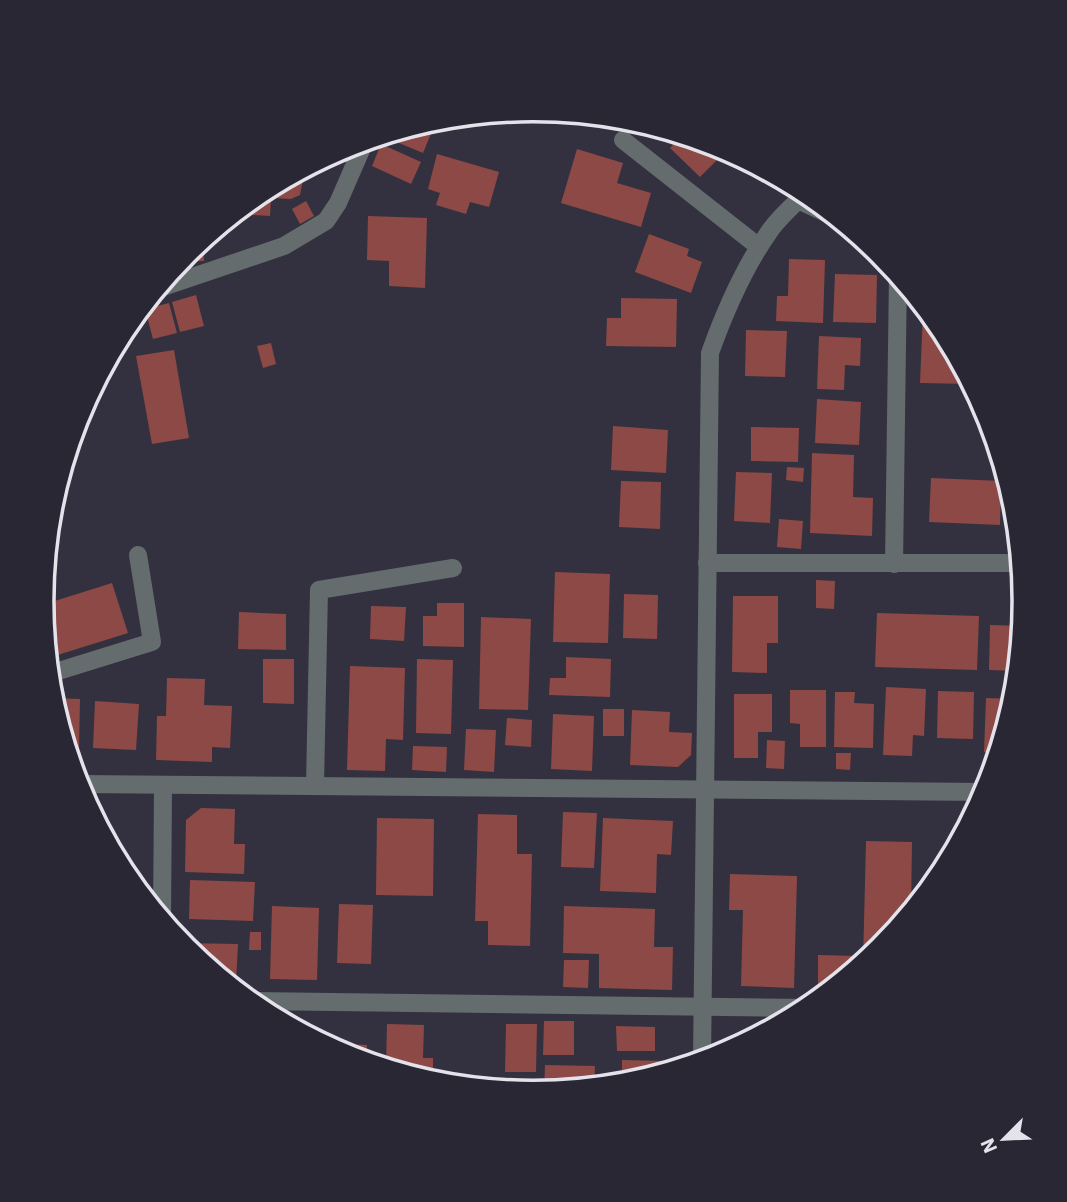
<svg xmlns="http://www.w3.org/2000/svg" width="1067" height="1202" viewBox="0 0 1067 1202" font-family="'IBM Plex Sans',sans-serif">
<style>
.building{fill:#8d4945}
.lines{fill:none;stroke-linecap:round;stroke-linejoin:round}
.minor{stroke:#646c6e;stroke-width:18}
.rim{fill:none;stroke:#e4e3ec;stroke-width:3.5}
</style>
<rect width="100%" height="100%" fill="#33313f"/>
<g class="building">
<path d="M418,125L432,131L423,153L382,136Z"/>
<path d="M683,135L722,147L727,150L700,177L670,148Z"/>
<path d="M381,144L421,162L411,184L372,166Z"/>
<path d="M577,149L623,163L617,183L651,193L641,227L561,203Z"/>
<path d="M437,154L499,172L489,207L470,202L466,214L436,205L440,193L428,189Z"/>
<path d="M305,168L300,195L291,199L271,198L270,216L252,215L253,198Z"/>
<path d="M306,201L314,216L300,224L292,209Z"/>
<path d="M368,216L427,218L425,288L389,286V261L367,260Z"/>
<path d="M649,234L689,249L687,256L702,262L691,293L635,272Z"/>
<path d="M203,239L204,261H180L186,253Z"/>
<path d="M789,259L825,260L823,323L776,321L777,296H788Z"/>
<path d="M835,274L877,275L876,323L833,322Z"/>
<path d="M196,295L204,326L180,332L172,302Z"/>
<path d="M621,298L677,299L676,347L606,346L607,318H621Z"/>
<path d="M169,303L177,333L153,339L145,309Z"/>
<path d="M923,311H928L942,328L972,384L920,383Z"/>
<path d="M746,330L787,331L785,377L745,376Z"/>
<path d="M819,336L861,338L860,366L845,365L844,390L817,389Z"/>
<path d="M271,343L276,364L263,368L257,346Z"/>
<path d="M174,350L189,438L152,444L136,356Z"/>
<path d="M817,399L861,402L859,445L815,443Z"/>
<path d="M613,426L668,430L666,473L611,470Z"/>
<path d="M751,427L799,428L798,462L751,461Z"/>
<path d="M812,453L854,455L853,497L873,498L872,536L810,533Z"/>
<path d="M787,467L804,468L803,482L786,480Z"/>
<path d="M736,472L772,473L770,523L734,521Z"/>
<path d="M931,478L1001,481L1000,525L929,522Z"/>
<path d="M621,481L661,482L660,529L619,527Z"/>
<path d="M779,519L803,521L801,549L777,547Z"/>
<path d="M555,572L610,574L608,643L553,642Z"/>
<path d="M816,580L835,581L834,609L816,608Z"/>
<path d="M112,583L128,633L48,658L42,605Z"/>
<path d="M624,594L658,595L657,639L623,638Z"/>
<path d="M733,596H778V643H767V673L732,672Z"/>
<path d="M437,603H464V647L423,646V616H437Z"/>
<path d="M371,606L406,607L404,641L370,639Z"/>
<path d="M239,612L286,614V650L238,649Z"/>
<path d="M877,613L979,616L977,670L875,667Z"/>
<path d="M481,617L531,619L528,710L479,709Z"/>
<path d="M990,625L1023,626L1018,671L989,670Z"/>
<path d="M566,657L611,659L610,697L549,695L550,678H566Z"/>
<path d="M263,659H294V704L263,703Z"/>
<path d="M417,659L453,660L451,734L416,733Z"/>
<path d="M350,666L405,668L403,740L386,739L385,771L347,770Z"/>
<path d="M167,678L205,679L204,705L232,706L230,748L212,747V762L156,760L157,716H166Z"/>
<path d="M886,687L926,689L924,736L913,735L912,756L883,755Z"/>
<path d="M790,690H826V747H800V724L790,723Z"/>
<path d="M938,691L974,692L973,739L937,738Z"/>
<path d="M835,692H855L854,703L874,704L873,748L834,747Z"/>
<path d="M734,694H772V732H758V758H734Z"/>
<path d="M52,698L80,699L79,749H67Z"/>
<path d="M986,698L1015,699L998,753L984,752Z"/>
<path d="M95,701L139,704L136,750L93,748Z"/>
<rect x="603" y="709" width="21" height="27"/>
<path d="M632,710L670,712L669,732L692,733L691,755L678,767L630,765Z"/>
<path d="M553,714L594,716L592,771L551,769Z"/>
<path d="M507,718L532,720L531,747L505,745Z"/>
<path d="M466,729L496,730L494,772L464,770Z"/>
<path d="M767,740L785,741L784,769L766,768Z"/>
<path d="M413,746L447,747L446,772L412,770Z"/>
<path d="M836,753H851L850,770L836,769Z"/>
<path d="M201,808L235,809L234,844H245L244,874L185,872L186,820Z"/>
<path d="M563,812L597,813L594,868L561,867Z"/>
<path d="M478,814L517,815V854H532L530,946L488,945V921H475Z"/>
<path d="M377,818L434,819L433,896L376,895Z"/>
<path d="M603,818L673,821L671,855L657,854L656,893L600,891Z"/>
<path d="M866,841L912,842L911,912L881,949L863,963Z"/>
<path d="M730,874L797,876L794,988L741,986L743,910H729Z"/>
<path d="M190,880L255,882L253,921L189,919Z"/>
<path d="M339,904L373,905L371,964L337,963Z"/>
<path d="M272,906L319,908L317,980L270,979Z"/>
<path d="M564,906L655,909L654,947H673L672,990L599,988V954L563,953Z"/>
<path d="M250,932H261V950H249Z"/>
<path d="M181,943L238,944L236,983H228Z"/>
<path d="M818,955L856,956V969L832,989H818Z"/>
<path d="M564,960H589L588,988L563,987Z"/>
<path d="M544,1021H574V1055H543Z"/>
<path d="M387,1024L424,1025L423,1058H433V1082L386,1067Z"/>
<path d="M506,1024H537L536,1072H505Z"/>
<path d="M616,1026L655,1027V1051H617Z"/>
<path d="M727,1040H749L726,1052Z"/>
<path d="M324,1043L367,1045L366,1061L345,1055Z"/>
<path d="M622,1060L666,1061V1072L622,1084Z"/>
<path d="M545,1065L595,1066L594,1087L544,1091Z"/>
</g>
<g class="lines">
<g class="minor">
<path d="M623,140L759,247"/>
<path d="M798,200L837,218"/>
<path d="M157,289L284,246L326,221L338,203L365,141"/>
<path d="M707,563H1021"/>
<path d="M894,564L898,274"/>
<path d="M49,674L152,642L138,555"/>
<path d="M78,784L986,792"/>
<path d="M315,785L319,590L453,568"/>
<path d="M162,919L163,785"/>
<path d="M250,1001L809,1008"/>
<path d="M702,1061L710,353C725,311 743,269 769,232C779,217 794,206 805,192"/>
</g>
</g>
<path d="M0 0H1067V1202H0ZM54 601a479 479 0 1 1 958 0a479 479 0 1 1-958 0Z" fill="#292734" fill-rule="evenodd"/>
<path class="rim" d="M54 601a479 479 0 1 1 958 0a479 479 0 1 1-958 0Z"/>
<g transform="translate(1004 1139) rotate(246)" stroke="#292734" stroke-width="5" paint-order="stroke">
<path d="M0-5L12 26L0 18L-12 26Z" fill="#e4e3ec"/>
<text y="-10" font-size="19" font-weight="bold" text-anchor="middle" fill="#e4e3ec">N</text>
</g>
</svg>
